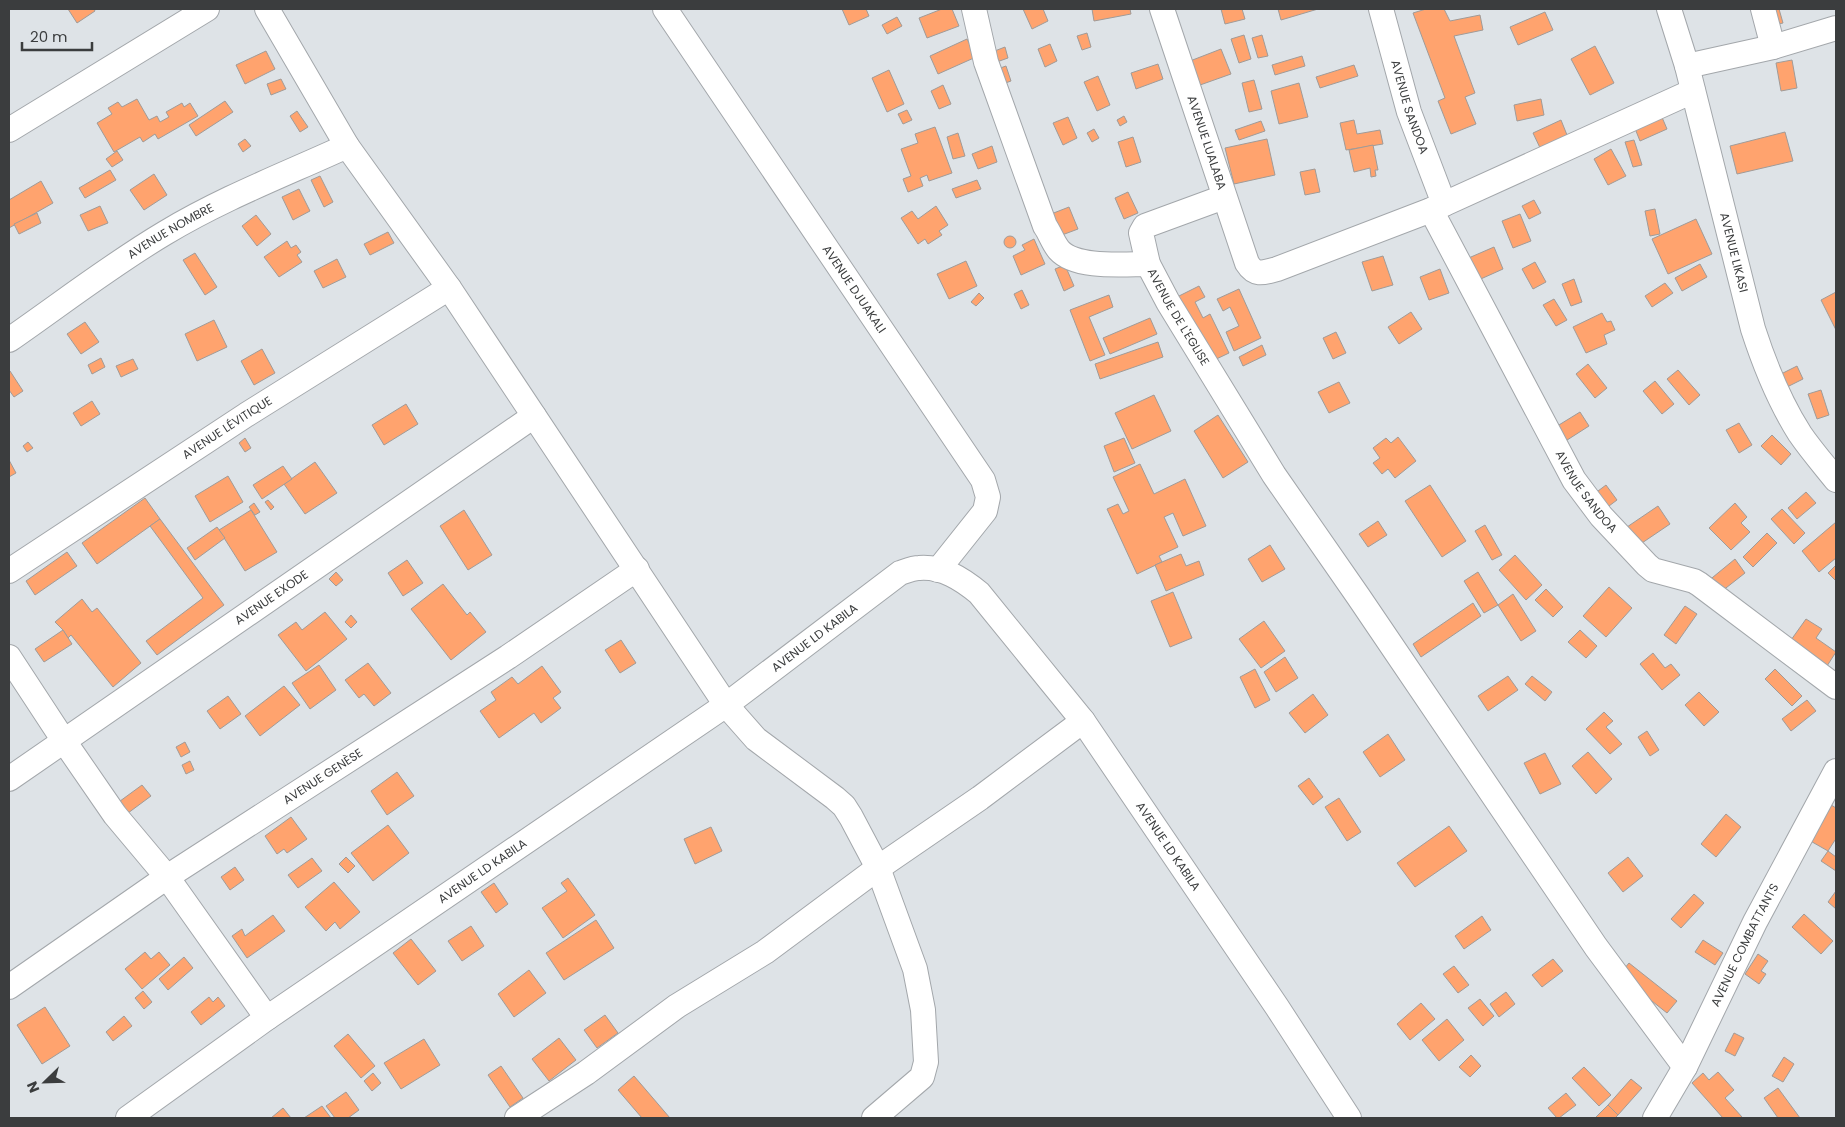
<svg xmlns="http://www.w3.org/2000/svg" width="1845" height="1127" viewBox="0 0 1845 1127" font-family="Poppins,sans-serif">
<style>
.building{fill:#ffa36e;stroke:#a09b98}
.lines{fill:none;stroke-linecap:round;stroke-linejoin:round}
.minor-casing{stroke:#a3a7ab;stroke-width:26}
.minor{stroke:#fff;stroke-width:24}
.labels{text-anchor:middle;stroke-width:4;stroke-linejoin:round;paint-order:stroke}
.street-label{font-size:12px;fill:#3b3d3e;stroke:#dee3e7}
</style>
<rect width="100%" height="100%" fill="#dee3e7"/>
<g class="building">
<path d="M68,9H94L95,11L77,23Z"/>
<path d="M842,9H866L869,16L849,25Z"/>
<path d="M942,9H952L959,26L927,38L919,18Z"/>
<path d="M1023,9H1043L1048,21L1032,29Z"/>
<path d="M1092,9H1130L1131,14L1094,21Z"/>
<path d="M1221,9H1242L1245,19L1225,24Z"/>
<path d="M1278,9H1318L1281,20Z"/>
<path d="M1426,9H1444L1450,21L1480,15L1483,30L1454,36L1475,93L1465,97L1476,124L1451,134L1438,101L1445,98L1413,13Z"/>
<path d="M1765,9H1779L1783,23L1770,26Z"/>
<path d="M1545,12L1553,30L1518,45L1510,27Z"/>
<path d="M897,17L902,26L887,34L882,25Z"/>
<path d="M1087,33L1091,47L1082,50L1077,36Z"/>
<path d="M1244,35L1251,59L1239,63L1231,39Z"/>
<path d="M1262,35L1268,56L1258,58L1252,38Z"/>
<path d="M967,39L976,57L938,74L930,56Z"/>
<path d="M1050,44L1057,61L1045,67L1038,49Z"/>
<path d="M1595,46L1614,83L1590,95L1571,59Z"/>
<path d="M1005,47L1008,58L991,64L987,54Z"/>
<path d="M1221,49L1231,74L1200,85L1190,61Z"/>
<path d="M266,51L275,69L245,84L236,65Z"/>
<path d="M1302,56L1305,66L1275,75L1272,65Z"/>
<path d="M1792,60L1797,88L1781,91L1776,63Z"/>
<path d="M1158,64L1163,79L1136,89L1131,73Z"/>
<path d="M1354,65L1358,76L1320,88L1316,77Z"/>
<path d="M1006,66L1011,81L997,86L992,71Z"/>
<path d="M889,70L904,104L887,112L872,78Z"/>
<path d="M1098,76L1110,105L1097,111L1084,82Z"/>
<path d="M281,79L286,89L271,95L267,84Z"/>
<path d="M1254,80L1262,109L1249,112L1242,83Z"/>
<path d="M1299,83L1308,117L1279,124L1271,91Z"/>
<path d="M943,85L951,104L939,109L931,91Z"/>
<path d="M137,99L149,120L157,116L160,122L169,117L166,112L182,103L184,107L190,103L198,116L158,139L155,134L143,142L140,137L114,152L97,123L112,114L108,108L118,102L122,107Z"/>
<path d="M1541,99L1544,115L1517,121L1514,105Z"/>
<path d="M225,101L233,112L196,136L189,125Z"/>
<path d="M907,110L912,120L903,124L898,114Z"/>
<path d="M297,111L308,127L300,132L290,116Z"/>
<path d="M1661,115L1667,129L1640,141L1634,126Z"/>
<path d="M1124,116L1127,122L1120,126L1117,120Z"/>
<path d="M1068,117L1077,138L1063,145L1053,123Z"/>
<path d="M1354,120L1357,134L1380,130L1383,144L1346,150L1340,123Z"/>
<path d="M1561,120L1569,140L1542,152L1533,133Z"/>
<path d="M1261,121L1265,131L1239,140L1235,130Z"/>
<path d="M935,127L952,173L929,181L927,175L920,178L923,186L908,192L903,179L911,176L901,149L918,143L915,134Z"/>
<path d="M1094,129L1099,138L1092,142L1087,133Z"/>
<path d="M1785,132L1793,161L1737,174L1730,146Z"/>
<path d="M958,133L965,156L953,159L947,137Z"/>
<path d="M1133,137L1141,162L1126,167L1118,142Z"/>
<path d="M245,139L251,146L243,152L238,144Z"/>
<path d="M1267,139L1275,175L1234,184L1225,148Z"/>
<path d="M1634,140L1642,165L1633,167L1625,142Z"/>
<path d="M1373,145L1378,170H1375L1376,176L1371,177L1370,168L1354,172L1349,150Z"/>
<path d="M992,146L997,162L978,169L972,154Z"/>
<path d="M1611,149L1626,176L1608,185L1594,159Z"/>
<path d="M117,151L123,160L112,167L106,159Z"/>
<path d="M1315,169L1320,192L1305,195L1300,172Z"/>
<path d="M110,170L116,180L85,198L79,188Z"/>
<path d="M154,174L167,195L144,210L130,190Z"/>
<path d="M320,176L333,202L324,207L311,180Z"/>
<path d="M977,180L981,189L956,198L952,189Z"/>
<path d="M41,181L53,203L9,228V200Z"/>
<path d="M299,189L310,211L293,220L282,197Z"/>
<path d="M1128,192L1138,213L1124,219L1115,198Z"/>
<path d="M1534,200L1541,213L1529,219L1522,206Z"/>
<path d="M100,206L108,223L88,231L80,215Z"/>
<path d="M936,206L948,225L939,231L942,235L928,244L925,239L918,244L901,218L912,211L918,219Z"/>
<path d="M1069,207L1078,229L1054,238L1046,216Z"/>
<path d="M1655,209L1660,234L1650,236L1645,211Z"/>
<path d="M37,213L41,223L19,234L14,224Z"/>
<path d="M1520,214L1531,241L1513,248L1502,221Z"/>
<path d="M256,215L271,234L257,246L242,226Z"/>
<path d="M1696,219L1712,254L1668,274L1652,239Z"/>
<path d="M388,232L394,243L370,255L364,244Z"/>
<circle cx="1010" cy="242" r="6"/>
<path d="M1034,239L1045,264L1021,275L1013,256L1025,250L1022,245Z"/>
<path d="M287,241L291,248L296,245L301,252L297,255L302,262L279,277L264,257Z"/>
<path d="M1494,247L1503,269L1474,282L1464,260Z"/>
<path d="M195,253L217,287L205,295L183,260Z"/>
<path d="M1383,256L1393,285L1372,291L1362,262Z"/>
<path d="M337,259L346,277L323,288L314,271Z"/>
<path d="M966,261L977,286L949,299L937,274Z"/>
<path d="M1535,262L1546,282L1533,289L1522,269Z"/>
<path d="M1700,264L1707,277L1682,291L1675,278Z"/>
<path d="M1065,265L1074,286L1064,291L1055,269Z"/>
<path d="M1440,269L1449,293L1429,300L1420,277Z"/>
<path d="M1574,279L1582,302L1571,306L1562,284Z"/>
<path d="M1665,283L1673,293L1652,307L1645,296Z"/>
<path d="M1199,286L1205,297L1195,302L1203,318L1210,314L1229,353L1210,362L1177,297Z"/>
<path d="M1239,289L1261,338L1234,351L1226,332L1239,326L1230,307L1223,311L1217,299Z"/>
<path d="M1022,290L1029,305L1021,309L1014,294Z"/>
<path d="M1836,292V330L1821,300Z"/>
<path d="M979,293L984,298L976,306L971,302Z"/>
<path d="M1109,295L1113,307L1089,317L1105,355L1090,361L1070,310Z"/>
<path d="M1554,299L1567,320L1556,326L1543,305Z"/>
<path d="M1411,312L1422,329L1399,344L1388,327Z"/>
<path d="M1602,313L1607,322L1611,321L1615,330L1604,335L1607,344L1586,353L1573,327Z"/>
<path d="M1150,318L1157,334L1110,354L1103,338Z"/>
<path d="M214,320L227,347L197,361L185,334Z"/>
<path d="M85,322L99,342L81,354L67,334Z"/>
<path d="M1336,332L1346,353L1333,359L1323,338Z"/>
<path d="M1158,342L1163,357L1100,379L1095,364Z"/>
<path d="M1262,345L1266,355L1243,366L1239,357Z"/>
<path d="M262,349L275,373L254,385L241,361Z"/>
<path d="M101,358L105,367L92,374L88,365Z"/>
<path d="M133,359L138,369L121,377L116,366Z"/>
<path d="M1588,364L1607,388L1595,398L1576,374Z"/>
<path d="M1797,366L1803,379L1783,389L1777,376Z"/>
<path d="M1678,370L1700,395L1689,405L1667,379Z"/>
<path d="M10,371L23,391L14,397L9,390V372Z"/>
<path d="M1655,381L1674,404L1662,414L1643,391Z"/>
<path d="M1339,382L1350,403L1329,413L1318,392Z"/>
<path d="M1821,390L1829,415L1817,419L1808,394Z"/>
<path d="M1154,395L1171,431L1132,449L1115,413Z"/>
<path d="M92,401L100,414L81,426L73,413Z"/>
<path d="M406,404L418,424L384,445L372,425Z"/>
<path d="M1580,412L1589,426L1564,442L1554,428Z"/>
<path d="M1218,415L1248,462L1223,478L1194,431Z"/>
<path d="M1739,423L1752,445L1739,453L1726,430Z"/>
<path d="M1772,435L1791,454L1781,465L1761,446Z"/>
<path d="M1398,437L1416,461L1395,478L1388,469L1382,474L1373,463L1380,458L1373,448L1386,438L1391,443Z"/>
<path d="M245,438L251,448L245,452L239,443Z"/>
<path d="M1124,438L1135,463L1114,472L1104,446Z"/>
<path d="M28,442L33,448L27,452L23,446Z"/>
<path d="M9,460L16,473L9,477Z"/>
<path d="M315,462L337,493L305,514L284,484Z"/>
<path d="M1140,464L1154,494L1185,479L1206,526L1183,536L1173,513L1164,517L1178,547L1159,556L1162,562L1137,574L1107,509L1118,504L1123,514L1129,511L1113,477Z"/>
<path d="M283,466L292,479L262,499L253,485Z"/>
<path d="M228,476L243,502L210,522L195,496Z"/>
<path d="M1430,485L1466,541L1442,557L1405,501Z"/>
<path d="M1606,485L1617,500L1601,512L1590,497Z"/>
<path d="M1806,492L1816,503L1797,519L1788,508Z"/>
<path d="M145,498L160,519L97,564L82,543Z"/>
<path d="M268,500L274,507L271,510L265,502Z"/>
<path d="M254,503L260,512L255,515L249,507Z"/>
<path d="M1735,503L1747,517L1741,523L1750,532L1731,550L1709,528Z"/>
<path d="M1658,506L1670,524L1639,545L1627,527Z"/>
<path d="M1782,509L1805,533L1794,544L1771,519Z"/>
<path d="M251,510L277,552L245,571L219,530Z"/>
<path d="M464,510L492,555L468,570L440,526Z"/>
<path d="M160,519L224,605L157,655L146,641L203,598L150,526Z"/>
<path d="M1378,521L1387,535L1368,547L1359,534Z"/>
<path d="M1836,522V558L1819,572L1802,551Z"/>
<path d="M1485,525L1502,555L1492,560L1475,531Z"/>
<path d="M217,527L225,538L195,560L187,548Z"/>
<path d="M1767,533L1777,543L1753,567L1743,557Z"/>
<path d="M1270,545L1285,569L1262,582L1248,559Z"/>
<path d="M67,552L77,566L35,595L26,581Z"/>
<path d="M1181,554L1186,566L1199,561L1204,575L1166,591L1155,565Z"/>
<path d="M1515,555L1542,585L1526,600L1499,570Z"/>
<path d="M1735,559L1745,573L1717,595L1707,582Z"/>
<path d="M407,560L423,583L403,596L388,573Z"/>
<path d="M1836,565V581L1828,573Z"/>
<path d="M336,572L343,580L336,586L329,579Z"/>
<path d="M1478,572L1498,605L1484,613L1464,581Z"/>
<path d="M443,584L467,615L470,612L486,632L451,660L411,609Z"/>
<path d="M1609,587L1632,608L1606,637L1583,616Z"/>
<path d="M1546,589L1563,607L1553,617L1535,600Z"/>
<path d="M1173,592L1192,638L1170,647L1151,601Z"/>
<path d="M1513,594L1536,631L1521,641L1498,605Z"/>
<path d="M82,599L92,612L97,608L141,663L113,687L71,635L68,638L63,630L55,622Z"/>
<path d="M1473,603L1481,616L1421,657L1413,644Z"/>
<path d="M1685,606L1697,614L1676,644L1664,635Z"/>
<path d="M325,612L347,639L306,671L278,635L296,622L302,630Z"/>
<path d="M351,615L357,622L351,628L345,622Z"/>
<path d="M1806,619L1822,629L1816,638L1836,652L1827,666L1791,640Z"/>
<path d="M1264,621L1285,651L1261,668L1239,639Z"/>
<path d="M63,630L72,644L44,662L35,649Z"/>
<path d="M1580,630L1597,646L1586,658L1568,642Z"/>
<path d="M621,640L636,663L620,673L605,650Z"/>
<path d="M1653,653L1665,668L1671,664L1680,675L1662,690L1640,664Z"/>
<path d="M1285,657L1298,678L1276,692L1264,672Z"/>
<path d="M368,663L391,693L374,706L364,694L359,698L345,680Z"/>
<path d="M319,665L336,690L310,709L292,683Z"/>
<path d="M542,666L561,692L553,698L561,708L541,723L534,713L499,738L480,711L496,700L491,692L512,677L518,684Z"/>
<path d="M1255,669L1270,700L1255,708L1240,677Z"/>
<path d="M1775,669L1802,696L1792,706L1765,679Z"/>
<path d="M1508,676L1518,690L1488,711L1478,696Z"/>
<path d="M1532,676L1552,692L1545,701L1525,684Z"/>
<path d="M284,686L300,705L260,736L245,716Z"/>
<path d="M1699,692L1719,712L1704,726L1685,705Z"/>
<path d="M1313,694L1328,715L1305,733L1289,713Z"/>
<path d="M228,696L241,714L220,729L207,711Z"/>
<path d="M1807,700L1816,711L1791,731L1782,719Z"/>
<path d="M1604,712L1613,721L1606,727L1622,744L1610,754L1586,729Z"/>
<path d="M1647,731L1659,750L1650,756L1638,737Z"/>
<path d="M1388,734L1405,760L1380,777L1363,752Z"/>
<path d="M185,742L190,752L181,757L176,747Z"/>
<path d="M1588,752L1612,779L1596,794L1572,766Z"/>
<path d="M1545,753L1561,784L1540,794L1524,763Z"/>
<path d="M190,761L194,770L186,774L182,765Z"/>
<path d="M397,772L414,796L387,815L371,791Z"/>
<path d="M1309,778L1323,797L1313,805L1298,786Z"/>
<path d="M142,785L151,796L124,816L116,804Z"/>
<path d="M1339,798L1361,832L1347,841L1325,807Z"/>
<path d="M1828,803L1836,808V841L1835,840L1828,851L1807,839Z"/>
<path d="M1726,814L1741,827L1716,857L1701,844Z"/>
<path d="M291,817L307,839L287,853L284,849L277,854L265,836Z"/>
<path d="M388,825L409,853L373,881L351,853Z"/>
<path d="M1449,826L1467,851L1415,887L1397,863Z"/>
<path d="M711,827L722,851L695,864L684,839Z"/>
<path d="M1828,851L1836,857V871L1821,861Z"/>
<path d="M346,857L355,866L348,873L339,864Z"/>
<path d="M1628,857L1643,876L1623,892L1608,873Z"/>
<path d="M312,858L322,871L298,888L288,875Z"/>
<path d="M235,867L244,880L230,890L221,877Z"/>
<path d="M568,878L595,915L563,938L542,908L567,891L561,883Z"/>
<path d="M334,882L360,912L340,929L335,922L326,931L305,907Z"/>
<path d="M494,883L508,904L496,913L481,892Z"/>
<path d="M1836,891V909L1828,902Z"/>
<path d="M1694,894L1704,903L1681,928L1671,919Z"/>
<path d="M1804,914L1833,941L1821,954L1792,927Z"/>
<path d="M273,915L285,931L247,958L232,936L242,929L245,936Z"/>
<path d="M1482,916L1491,930L1464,949L1455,936Z"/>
<path d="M596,920L614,948L564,980L546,953Z"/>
<path d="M471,926L484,946L462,961L448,941Z"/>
<path d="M411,939L436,971L418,985L393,953Z"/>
<path d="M1703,940L1723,953L1715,965L1695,952Z"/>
<path d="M145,952L151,959L159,952L170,965L142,989L125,969Z"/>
<path d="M1758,954L1768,961L1761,971L1766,974L1759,984L1745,974Z"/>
<path d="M184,957L193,968L168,990L159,979Z"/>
<path d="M1553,959L1563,971L1542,987L1532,975Z"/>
<path d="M1629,963L1677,1001L1667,1013L1619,975Z"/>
<path d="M1454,966L1469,985L1458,993L1443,974Z"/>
<path d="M529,970L546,993L514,1017L498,994Z"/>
<path d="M143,991L152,1002L144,1009L135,998Z"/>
<path d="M1506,992L1515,1004L1499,1017L1490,1004Z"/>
<path d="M209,997L213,1002L218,997L225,1006L201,1025L191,1012Z"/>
<path d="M1480,999L1494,1016L1483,1026L1468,1008Z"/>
<path d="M1421,1003L1435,1019L1410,1040L1397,1024Z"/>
<path d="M45,1007L70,1046L42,1064L17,1025Z"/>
<path d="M605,1015L618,1033L597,1048L584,1030Z"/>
<path d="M124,1016L132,1026L113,1041L106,1032Z"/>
<path d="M1447,1019L1464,1040L1439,1061L1422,1040Z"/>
<path d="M1734,1033L1744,1038L1735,1056L1725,1051Z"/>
<path d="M348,1034L375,1066L361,1078L334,1046Z"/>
<path d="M559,1038L576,1060L549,1081L532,1059Z"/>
<path d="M424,1039L440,1065L401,1089L384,1063Z"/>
<path d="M1471,1055L1481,1066L1470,1077L1459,1067Z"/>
<path d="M1784,1057L1794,1064L1783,1082L1772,1076Z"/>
<path d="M501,1066L523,1098L510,1107L488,1075Z"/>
<path d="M1584,1067L1611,1095L1599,1106L1572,1078Z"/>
<path d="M1718,1072L1734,1090L1725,1098L1742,1117L1741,1118H1723L1692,1083L1703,1073L1709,1080Z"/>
<path d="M373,1073L381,1083L372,1091L364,1081Z"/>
<path d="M634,1076L670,1118H642L618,1090Z"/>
<path d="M1631,1079L1642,1088L1618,1115L1608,1105Z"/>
<path d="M1778,1088L1800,1118H1778L1764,1098Z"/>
<path d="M346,1092L359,1110L348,1118H335L326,1106Z"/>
<path d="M1566,1093L1576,1105L1559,1118H1557L1548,1108Z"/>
<path d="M1608,1105L1618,1115L1615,1118H1595Z"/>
<path d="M322,1106L331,1118H304Z"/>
<path d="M283,1108L291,1118H271Z"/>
</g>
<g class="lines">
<g class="minor-casing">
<g id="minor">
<path d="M267,9L347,146L449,288L726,705L756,739L835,798L844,806L851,817L878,868L915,969L923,1010L926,1062L922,1077L874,1118"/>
<path id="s1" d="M665,9L983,480L988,497L985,511L938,570"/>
<path d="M974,9L986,62L1045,226C1050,233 1053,243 1059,250C1076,269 1125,264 1148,264"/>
<path id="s2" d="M1162,9L1247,263C1255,276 1263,273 1277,269L1431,210L1693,91"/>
<path id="s3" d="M1381,9L1409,112L1444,204"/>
<path id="s4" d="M1669,9L1687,66L1753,329C1765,366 1779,401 1800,434C1811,450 1824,465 1836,480"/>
<path d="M1763,9L1773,47"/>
<path d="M1687,66L1773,47L1836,28"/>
<path d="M9,130L207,9"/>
<path id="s5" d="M1224,197L1145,226L1141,233L1148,264L1168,302L1274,475L1358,596L1596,947L1685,1067"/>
<path id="s6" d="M1431,210L1574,480L1601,516L1647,565L1653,570L1694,581L1699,584L1836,687"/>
<path id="s7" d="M9,340C61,304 111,265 165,233C223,198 286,174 347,146"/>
<path id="s8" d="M9,571L246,415L449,288"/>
<path d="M9,657L64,741L115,815L167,877L267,1018"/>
<path id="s9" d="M9,779L534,416"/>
<path id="s10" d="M9,987L167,877L508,657L637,569"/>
<path id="s11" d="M128,1118L267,1018L726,705L900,573C906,571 913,568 919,568C942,566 962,579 979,593L1083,721L1277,1007L1349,1118"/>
<path d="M517,1118L586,1073L677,1006L765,952L878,868L980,798L1083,721"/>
<path id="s12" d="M1655,1118L1685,1067L1755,922L1836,771"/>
</g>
</g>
<use href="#minor" class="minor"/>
</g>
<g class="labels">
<g class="street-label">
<text dy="4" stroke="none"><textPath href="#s3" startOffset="102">AVENUE SANDOA</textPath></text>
<text dy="4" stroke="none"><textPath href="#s2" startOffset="141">AVENUE LUALABA</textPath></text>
<text dy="4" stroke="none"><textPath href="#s7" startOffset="195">AVENUE NOMBRE</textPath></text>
<text dy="4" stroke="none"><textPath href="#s4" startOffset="252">AVENUE LIKASI</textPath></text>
<text dy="4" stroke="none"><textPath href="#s1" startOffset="338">AVENUE DJUAKALI</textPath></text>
<text dy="4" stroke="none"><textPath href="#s5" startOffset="185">AVENUE DE L'EGLISE</textPath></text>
<text dy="4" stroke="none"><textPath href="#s8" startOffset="261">AVENUE LÉVITIQUE</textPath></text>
<text dy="4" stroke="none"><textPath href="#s6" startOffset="322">AVENUE SANDOA</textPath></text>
<text dy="4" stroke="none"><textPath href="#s9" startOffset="319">AVENUE EXODE</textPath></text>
<text dy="4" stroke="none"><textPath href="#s11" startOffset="838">AVENUE LD KABILA</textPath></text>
<text dy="4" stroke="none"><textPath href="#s10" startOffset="378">AVENUE GENÈSE</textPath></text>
<text dy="4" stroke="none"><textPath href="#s11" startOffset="1348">AVENUE LD KABILA</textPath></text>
<text dy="4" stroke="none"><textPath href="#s11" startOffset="432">AVENUE LD KABILA</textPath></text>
<text dy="4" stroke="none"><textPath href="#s12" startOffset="195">AVENUE COMBATTANTS</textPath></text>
</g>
</g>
<rect width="1845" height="1127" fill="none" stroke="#3b3d3e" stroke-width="20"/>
<g transform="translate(45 1082) rotate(247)" stroke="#dee3e7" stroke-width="4" paint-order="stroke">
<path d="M0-4L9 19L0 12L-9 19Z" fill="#3b3d3e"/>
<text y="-8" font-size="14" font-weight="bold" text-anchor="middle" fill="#3b3d3e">N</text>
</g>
<path d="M22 42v8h70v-8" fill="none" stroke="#3b3d3e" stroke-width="2.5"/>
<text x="30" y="42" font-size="15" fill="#3b3d3e" stroke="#dee3e7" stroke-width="4" paint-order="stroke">20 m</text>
</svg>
